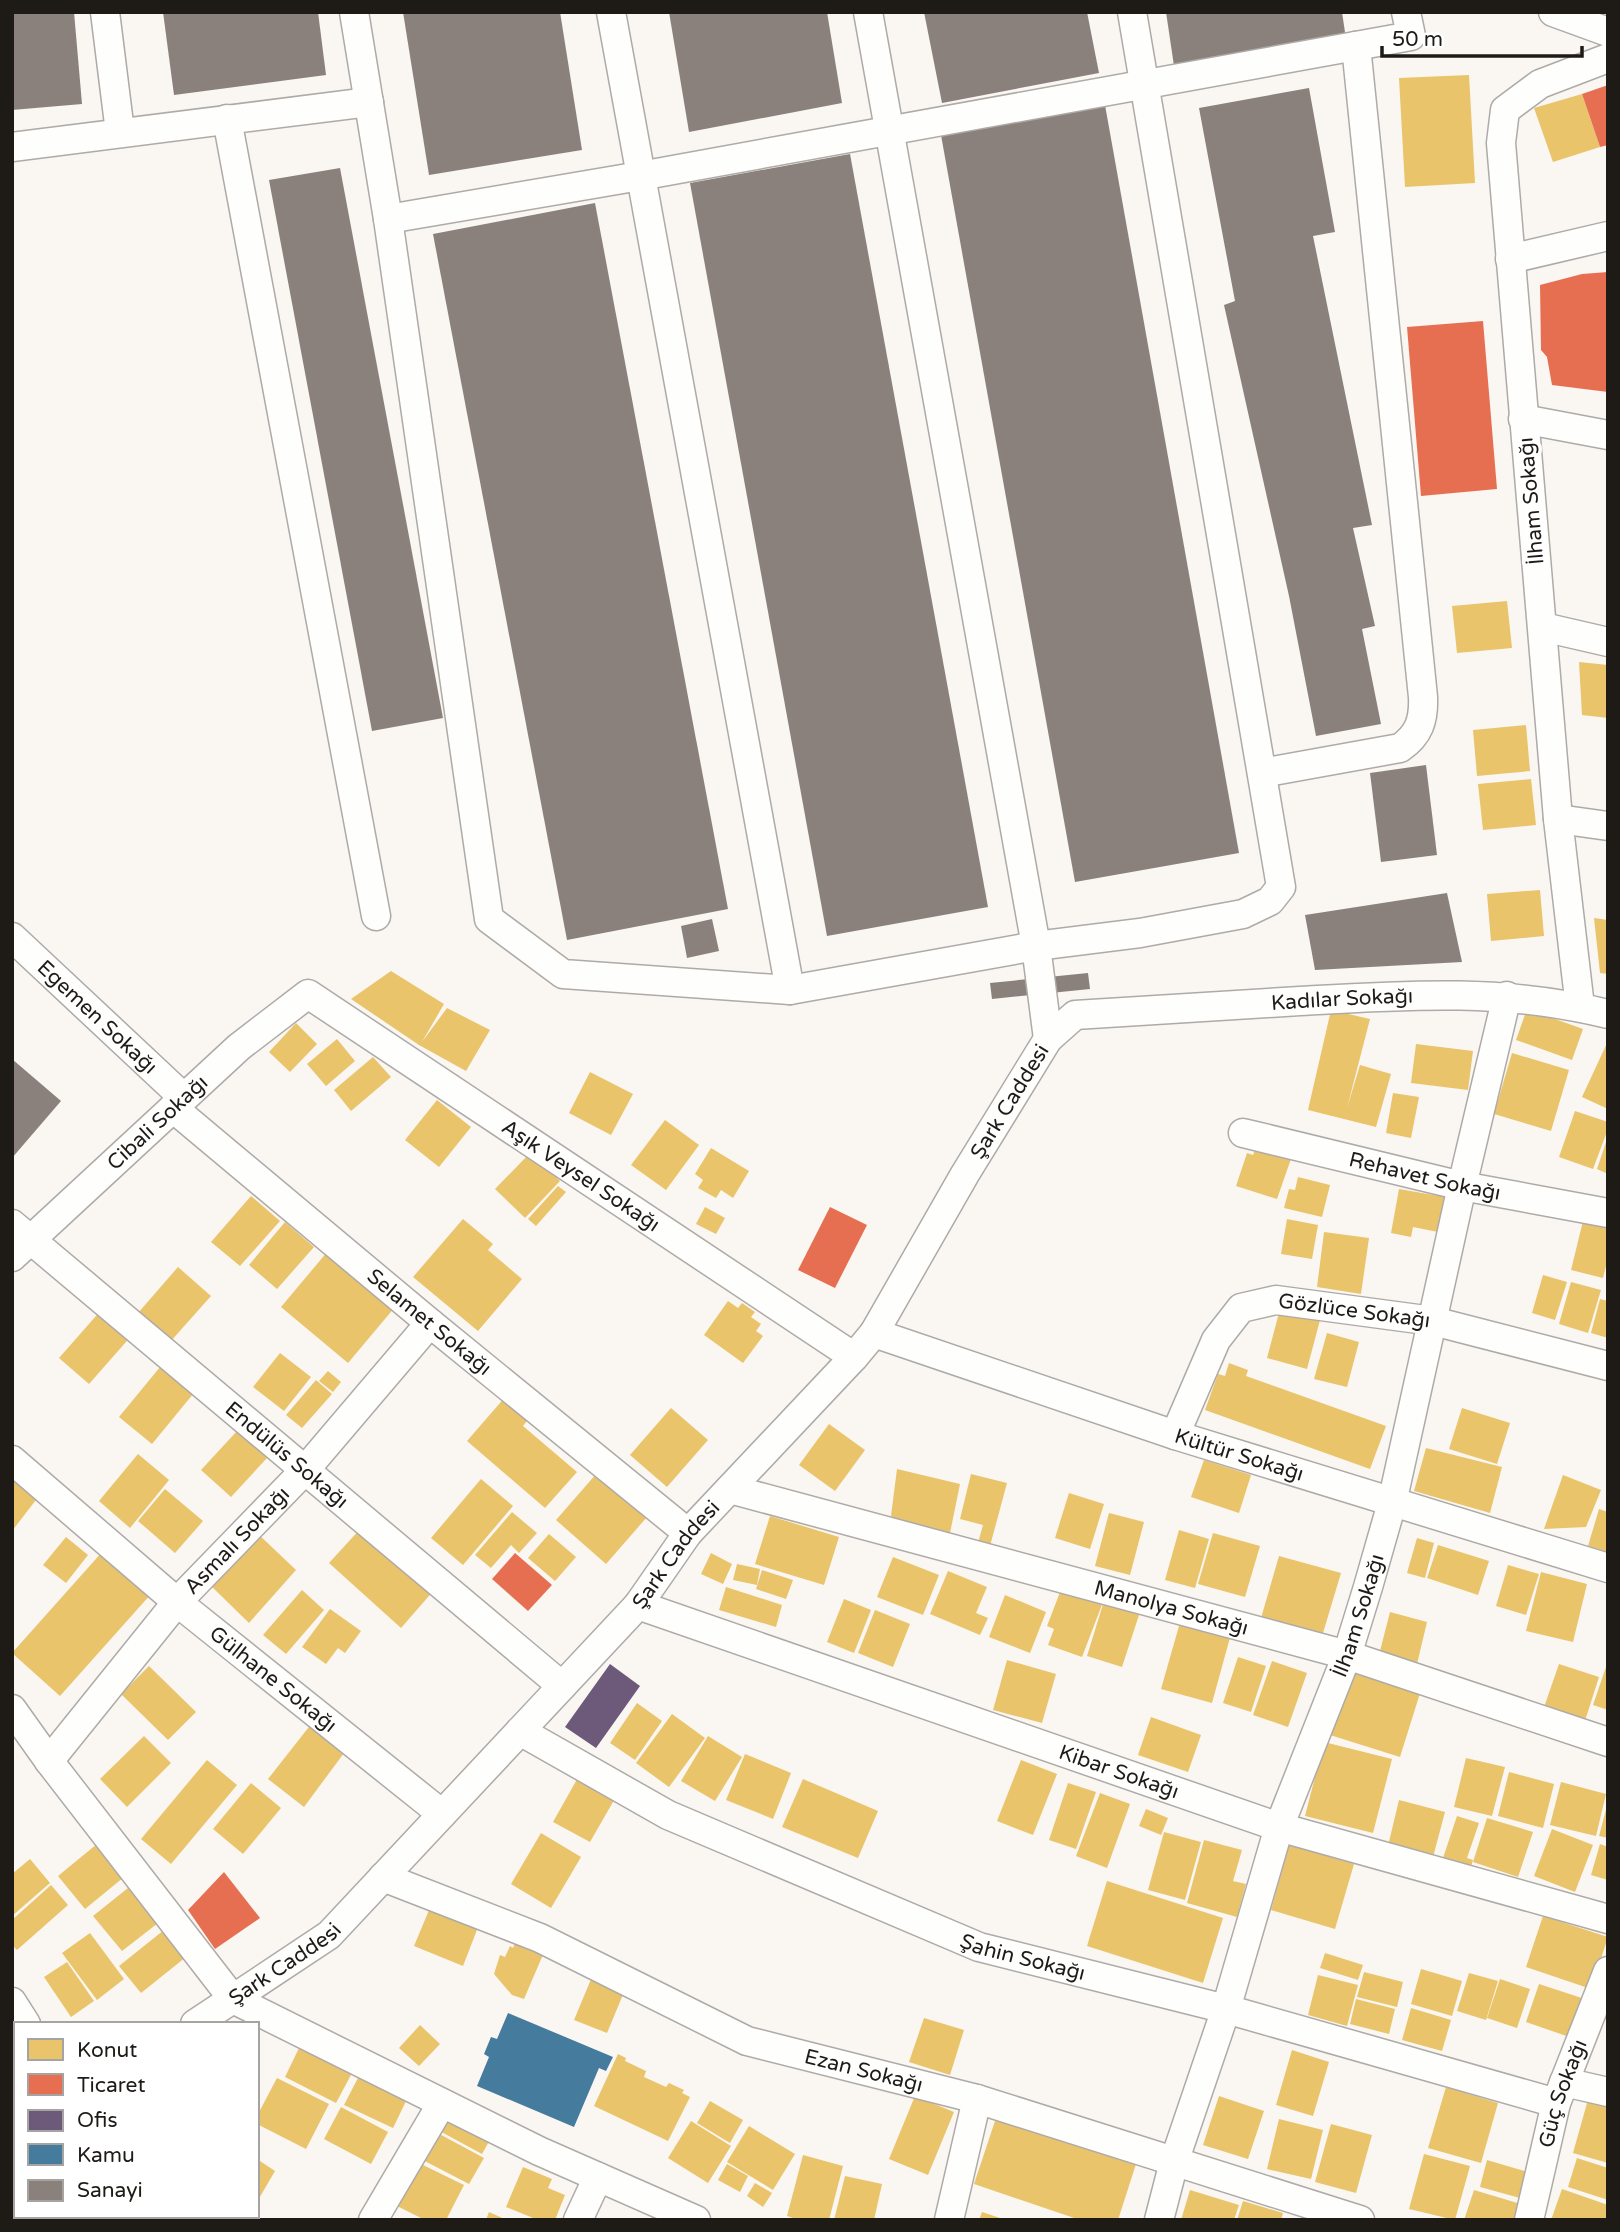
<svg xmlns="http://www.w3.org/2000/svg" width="1620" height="2232" viewBox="0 0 1620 2232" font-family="'Varela Round',sans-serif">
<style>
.homes{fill:#e9c46a}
.shops{fill:#e76f51}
.offices{fill:#6d597a}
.public{fill:#457b9d}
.industry{fill:#8a817c}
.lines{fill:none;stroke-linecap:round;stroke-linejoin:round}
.minor-casing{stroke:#aeaaa7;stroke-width:31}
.minor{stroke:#fefefd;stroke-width:28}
.labels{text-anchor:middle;stroke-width:7;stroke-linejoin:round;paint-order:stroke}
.street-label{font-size:21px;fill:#1e1b17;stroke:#fff}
</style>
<rect width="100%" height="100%" fill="#faf6f2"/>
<g class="homes">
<path d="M1469,75L1475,183L1405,187L1399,78Z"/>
<path d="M1582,94L1600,147L1553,162L1534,108Z"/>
<path d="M1507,601L1512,648L1457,653L1452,606Z"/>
<path d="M1579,662L1608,665V718L1582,715Z"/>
<path d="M1526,725L1530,771L1477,776L1473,730Z"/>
<path d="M1531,779L1536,825L1483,830L1478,784Z"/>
<path d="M1540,890L1544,936L1491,941L1487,894Z"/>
<path d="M1594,918L1608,920V974L1600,973Z"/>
<path d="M391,971L444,1004L422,1042L447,1008L490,1030L466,1071L419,1045L351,999Z"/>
<path d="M1527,1009L1583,1029L1572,1060L1516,1040Z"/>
<path d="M1331,1010L1370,1019L1347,1108L1360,1065L1391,1074L1376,1127L1308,1110Z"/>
<path d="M296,1023L317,1044L290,1072L269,1052Z"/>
<path d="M337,1039L355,1061L326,1086L307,1064Z"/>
<path d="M1608,1041V1109L1582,1097Z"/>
<path d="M1416,1044L1473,1051L1468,1090L1411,1083Z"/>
<path d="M1512,1053L1569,1070L1551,1131L1494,1114Z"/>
<path d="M373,1057L391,1077L351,1111L334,1090Z"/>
<path d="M590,1072L633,1094L611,1135L569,1113Z"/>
<path d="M1393,1093L1419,1097L1411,1138L1386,1133Z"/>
<path d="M437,1100L471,1127L439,1167L405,1140Z"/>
<path d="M1575,1111L1608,1122V1129L1593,1169L1559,1157Z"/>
<path d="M665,1120L699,1145L666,1190L631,1165Z"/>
<path d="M1607,1139H1608V1174L1597,1169Z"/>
<path d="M1257,1144L1292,1156L1277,1199L1236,1186L1247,1153L1253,1155Z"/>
<path d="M711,1148L749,1171L733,1198L721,1190L716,1198L698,1188L703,1180L695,1174Z"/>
<path d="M531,1152L560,1181L525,1218L495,1189Z"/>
<path d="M1298,1177L1330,1185L1322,1217L1284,1208L1289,1189L1295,1190Z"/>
<path d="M558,1186L566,1192L536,1226L528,1219Z"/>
<path d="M1399,1189L1445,1197L1438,1232L1413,1227L1411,1237L1391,1233Z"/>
<path d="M251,1196L280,1221L240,1266L211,1242Z"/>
<path d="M705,1207L725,1218L716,1234L696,1224Z"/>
<path d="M463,1219L493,1244L488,1250L522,1279L478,1331L413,1277Z"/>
<path d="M1287,1219L1318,1225L1312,1259L1281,1254Z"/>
<path d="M1583,1221L1608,1227V1258L1603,1278L1571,1270Z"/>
<path d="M285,1222L314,1247L277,1289L249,1265Z"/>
<path d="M1324,1232L1369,1238L1361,1294L1317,1287Z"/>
<path d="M328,1251L395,1307L348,1363L281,1307Z"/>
<path d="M178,1267L211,1296L170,1342L138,1313Z"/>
<path d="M1543,1275L1567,1282L1555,1320L1532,1313Z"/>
<path d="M1571,1282L1601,1290L1588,1333L1559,1324Z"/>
<path d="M1600,1299L1608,1301V1338L1591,1333Z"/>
<path d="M728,1301L738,1308L742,1303L755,1312L751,1317L761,1324L756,1331L763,1336L743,1363L704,1335Z"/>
<path d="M103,1308L133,1334L89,1384L59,1358Z"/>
<path d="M1280,1309L1320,1320L1307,1369L1267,1358Z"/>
<path d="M1327,1333L1359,1342L1347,1387L1314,1379Z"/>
<path d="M280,1353L311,1377L284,1411L253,1387Z"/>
<path d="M165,1361L198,1388L152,1444L119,1417Z"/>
<path d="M1229,1363L1248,1370L1246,1376L1386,1426L1370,1469L1205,1410L1218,1374L1225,1376Z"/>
<path d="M328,1371L341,1382L333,1392L319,1381Z"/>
<path d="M316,1380L332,1394L302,1428L286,1415Z"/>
<path d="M506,1396L530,1417L523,1426L577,1472L545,1508L467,1441Z"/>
<path d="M671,1408L708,1440L667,1487L630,1455Z"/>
<path d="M1462,1408L1510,1423L1497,1464L1449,1449Z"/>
<path d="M829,1424L865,1450L835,1491L799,1465Z"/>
<path d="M237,1431L267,1458L231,1497L201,1470Z"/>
<path d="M1426,1448L1502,1467L1490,1513L1414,1491Z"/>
<path d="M138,1454L169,1480L130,1528L99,1501Z"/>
<path d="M1204,1460L1251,1475L1239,1513L1191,1497Z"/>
<path d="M897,1469L960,1484L949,1538L913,1528L891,1516Z"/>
<path d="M597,1473L647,1517L606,1564L556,1520Z"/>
<path d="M971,1474L1007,1483L990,1546L978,1543L983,1525L960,1519Z"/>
<path d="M1563,1475L1601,1490L1586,1527L1544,1529Z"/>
<path d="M12,1476L39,1496L12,1531Z"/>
<path d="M481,1479L513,1506L463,1565L431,1538Z"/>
<path d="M165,1489L203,1521L175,1553L138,1521Z"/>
<path d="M1069,1493L1104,1504L1090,1549L1055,1538Z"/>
<path d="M1599,1509L1608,1512V1552L1588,1546Z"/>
<path d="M512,1512L537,1533L519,1553L511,1545L491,1568L475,1555Z"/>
<path d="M1109,1513L1144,1522L1130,1575L1095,1566Z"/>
<path d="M770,1516L839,1537L824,1585L755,1564Z"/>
<path d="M362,1527L435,1589L401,1628L329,1563Z"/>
<path d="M1179,1530L1209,1539L1195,1588L1165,1580Z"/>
<path d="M255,1531L296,1570L249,1623L206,1581Z"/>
<path d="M1213,1533L1260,1546L1245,1597L1198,1584Z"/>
<path d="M549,1534L576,1557L555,1581L528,1558Z"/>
<path d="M66,1537L88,1555L66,1583L43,1565Z"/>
<path d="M1417,1538L1434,1543L1425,1578L1407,1573Z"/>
<path d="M1438,1545L1489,1561L1478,1595L1427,1578Z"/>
<path d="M103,1551L151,1594L60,1696L12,1653Z"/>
<path d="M711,1553L732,1564L723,1584L701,1574Z"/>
<path d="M1279,1556L1341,1573L1320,1643L1259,1625Z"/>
<path d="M893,1557L939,1575L923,1615L877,1597Z"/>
<path d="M737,1564L760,1569L757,1585L733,1580Z"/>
<path d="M1508,1565L1539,1574L1526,1615L1496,1606Z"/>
<path d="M762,1570L793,1580L786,1599L756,1589Z"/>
<path d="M948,1571L987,1587L976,1613L988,1618L980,1635L930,1614Z"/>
<path d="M1541,1572L1587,1584L1573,1642L1526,1631Z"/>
<path d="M726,1587L782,1605L776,1627L719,1610Z"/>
<path d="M1062,1587L1103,1602L1082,1657L1048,1645L1054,1629L1047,1626Z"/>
<path d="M302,1590L324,1610L286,1654L263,1635Z"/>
<path d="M1005,1595L1046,1612L1030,1653L989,1637Z"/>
<path d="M844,1599L871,1610L854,1653L827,1642Z"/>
<path d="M1104,1601L1140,1612L1122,1667L1087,1656Z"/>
<path d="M330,1609L361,1631L345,1653L338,1648L326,1664L302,1647Z"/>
<path d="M875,1610L910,1624L893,1667L858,1653Z"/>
<path d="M1390,1612L1427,1622L1417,1664L1379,1655Z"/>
<path d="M1181,1619L1231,1634L1212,1703L1161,1689Z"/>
<path d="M1238,1657L1266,1666L1251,1712L1223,1703Z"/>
<path d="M1007,1660L1056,1674L1042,1723L993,1710Z"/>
<path d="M1272,1661L1307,1673L1288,1727L1253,1715Z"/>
<path d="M1559,1664L1599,1677L1583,1727L1542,1713Z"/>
<path d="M1607,1664H1608V1710L1593,1705Z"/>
<path d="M149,1666L196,1712L168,1740L121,1694Z"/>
<path d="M1350,1668L1421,1690L1400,1757L1330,1735Z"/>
<path d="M637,1703L662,1721L635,1760L610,1743Z"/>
<path d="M672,1714L705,1738L669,1787L636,1763Z"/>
<path d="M1151,1717L1201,1735L1188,1772L1138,1755Z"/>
<path d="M312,1723L347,1749L304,1807L268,1779Z"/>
<path d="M144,1736L171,1763L127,1807L100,1779Z"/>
<path d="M708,1736L742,1757L715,1801L681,1781Z"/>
<path d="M1324,1742L1392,1759L1373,1833L1305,1816Z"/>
<path d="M745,1754L791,1773L773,1819L726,1800Z"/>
<path d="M1466,1758L1505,1767L1492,1816L1454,1807Z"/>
<path d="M207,1760L237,1785L171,1864L141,1839Z"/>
<path d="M1021,1760L1057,1774L1033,1835L997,1821Z"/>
<path d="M1509,1772L1554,1784L1543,1828L1498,1816Z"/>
<path d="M580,1774L617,1795L590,1842L553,1822Z"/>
<path d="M803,1779L878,1811L858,1858L782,1827Z"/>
<path d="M1561,1782L1606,1794L1596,1836L1550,1825Z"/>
<path d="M251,1783L281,1808L243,1854L213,1829Z"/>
<path d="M1068,1783L1096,1792L1076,1849L1049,1840Z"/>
<path d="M1100,1793L1130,1804L1107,1868L1076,1856Z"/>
<path d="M1399,1800L1445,1812L1433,1857L1388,1846Z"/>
<path d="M1607,1806H1608V1838L1599,1836Z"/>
<path d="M1146,1809L1168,1818L1161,1835L1139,1826Z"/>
<path d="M1457,1816L1479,1823L1467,1858L1473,1860L1470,1870L1442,1861Z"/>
<path d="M1487,1818L1533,1832L1518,1877L1473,1862Z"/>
<path d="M1552,1829L1593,1845L1575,1892L1534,1876Z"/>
<path d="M1164,1832L1201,1842L1185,1900L1148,1890Z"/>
<path d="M541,1833L581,1857L551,1908L511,1884Z"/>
<path d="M1204,1840L1242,1850L1233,1881L1246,1884L1237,1917L1187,1903Z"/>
<path d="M97,1844L124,1877L85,1909L58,1876Z"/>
<path d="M1600,1844L1608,1847V1880L1591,1875Z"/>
<path d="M1289,1845L1354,1864L1335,1929L1271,1910Z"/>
<path d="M30,1859L50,1883L12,1916V1874Z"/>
<path d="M1107,1881L1223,1918L1203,1983L1087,1946Z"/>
<path d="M133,1884L162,1920L122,1951L93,1916Z"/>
<path d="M51,1885L68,1905L17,1950L12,1945V1920Z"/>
<path d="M432,1903L480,1922L463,1966L414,1946Z"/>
<path d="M1543,1916L1608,1937L1591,1989L1526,1967Z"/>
<path d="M169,1926L191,1953L141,1993L119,1966Z"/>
<path d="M90,1933L124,1979L97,2000L62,1953Z"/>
<path d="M517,1938L545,1950L524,1999L512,1995L494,1974L500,1955L505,1957L510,1946L513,1948Z"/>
<path d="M1325,1953L1363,1965L1358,1980L1320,1968Z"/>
<path d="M67,1962L94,2001L71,2017L44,1977Z"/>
<path d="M1421,1969L1462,1981L1452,2016L1411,2004Z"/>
<path d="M594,1972L627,1985L607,2033L574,2020Z"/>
<path d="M1364,1972L1403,1982L1397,2007L1357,1997Z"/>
<path d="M1469,1973L1498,1981L1486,2020L1457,2011Z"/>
<path d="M1318,1975L1358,1985L1347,2026L1308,2015Z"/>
<path d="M1500,1979L1530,1989L1517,2028L1487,2018Z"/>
<path d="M1539,1984L1591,2001L1578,2040L1526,2022Z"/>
<path d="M1356,1999L1395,2009L1389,2034L1350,2024Z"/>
<path d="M1411,2008L1451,2020L1442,2051L1402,2040Z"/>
<path d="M924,2018L964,2030L950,2075L909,2062Z"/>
<path d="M420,2025L440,2044L419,2066L399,2048Z"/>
<path d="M300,2046L352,2073L336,2103L285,2077Z"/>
<path d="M1292,2050L1329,2062L1313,2116L1276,2105Z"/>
<path d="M618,2054L626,2058L625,2061L646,2071L644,2077L666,2087L669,2083L684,2090L682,2093L690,2097L668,2141L594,2106Z"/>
<path d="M360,2074L408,2097L393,2128L344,2105Z"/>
<path d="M277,2078L329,2104L306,2149L257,2124V2116Z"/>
<path d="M1446,2087L1498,2103L1481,2163L1428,2148Z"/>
<path d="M915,2096L954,2112L928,2175L889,2159Z"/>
<path d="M1219,2096L1264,2111L1248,2159L1203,2145Z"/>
<path d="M1589,2096L1608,2101V2163L1573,2153Z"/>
<path d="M710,2101L743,2120L730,2143L697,2123Z"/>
<path d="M341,2107L388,2132L371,2164L324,2139Z"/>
<path d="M444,2113L491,2138L482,2154L436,2129Z"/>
<path d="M996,2118L1136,2164L1118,2220H1080L974,2184Z"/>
<path d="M1279,2119L1323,2130L1311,2179L1267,2169Z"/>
<path d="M691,2121L731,2146L708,2183L668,2158Z"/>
<path d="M1331,2124L1372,2135L1356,2193L1315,2182Z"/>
<path d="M749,2126L795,2154L773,2190L727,2162Z"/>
<path d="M432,2130L484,2158L469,2184L417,2157Z"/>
<path d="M1424,2154L1470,2166L1455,2220L1409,2209Z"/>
<path d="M803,2155L843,2166L829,2220H799L787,2216Z"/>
<path d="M1577,2158L1608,2168V2200L1568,2187Z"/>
<path d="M257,2159L275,2171L257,2202Z"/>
<path d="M1487,2160L1528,2172L1520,2198L1480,2187Z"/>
<path d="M419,2163L464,2185L446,2220H425L397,2206Z"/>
<path d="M727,2164L748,2176L740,2192L718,2180Z"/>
<path d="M523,2167L552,2179L548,2188L565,2195L555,2220H538L506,2207Z"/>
<path d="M845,2176L882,2184L874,2220H834Z"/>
<path d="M755,2183L772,2193L763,2207L747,2196Z"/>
<path d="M1562,2189L1608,2205V2220H1551Z"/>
<path d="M1190,2190L1239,2205L1234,2220H1181Z"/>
<path d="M1474,2190L1524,2205L1519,2220H1464Z"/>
<path d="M1243,2201L1283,2213L1281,2220H1237Z"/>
<path d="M489,2212L507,2220H486Z"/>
<path d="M982,2212L1003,2219V2220H979Z"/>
</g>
<g class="shops">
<path d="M1608,85V145L1600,147L1582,94Z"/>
<path d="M1608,272V392L1552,385L1547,357L1541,350L1540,285L1582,274Z"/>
<path d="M1483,321L1497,489L1421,496L1407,327Z"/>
<path d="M830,1207L867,1225L835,1288L798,1270Z"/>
<path d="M515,1553L552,1585L528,1611L492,1579Z"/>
<path d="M224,1872L260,1918L215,1949L188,1910Z"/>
<path d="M16,2115V2148L12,2145V2120Z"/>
<path d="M97,2216H130L127,2220H101Z"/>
</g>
<path class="offices" d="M610,1664L640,1686L596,1748L565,1727Z"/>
<path class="public" d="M508,2013L613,2057L606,2071L599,2068L574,2127L477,2086L489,2057L484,2054L491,2037L497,2039Z"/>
<g class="industry">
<path d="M12,12H74L82,104L12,110Z"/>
<path d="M163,12H318L326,75L174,95Z"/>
<path d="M403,12H560L582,150L429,175Z"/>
<path d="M669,12H827L842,103L689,132Z"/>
<path d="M924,12H1087L1099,73L942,103Z"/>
<path d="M1166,12H1342L1346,39L1174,66Z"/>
<path d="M1309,88L1335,232L1313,236L1372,525L1353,528L1375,626L1362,629L1381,724L1316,736L1289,596L1224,305L1235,301L1199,108Z"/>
<path d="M1105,105L1239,853L1075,882L941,135Z"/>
<path d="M850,154L988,907L827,936L690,183Z"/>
<path d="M340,168L443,718L372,731L269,180Z"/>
<path d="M595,203L728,909L567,940L433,234Z"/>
<path d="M1426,765L1437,855L1381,862L1370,773Z"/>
<path d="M1447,893L1462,962L1315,970L1305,915Z"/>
<path d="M712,919L719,951L687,958L681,926Z"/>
<path d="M1088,973L1090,989L992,999L990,983Z"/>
<path d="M12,1059L61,1101L12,1158Z"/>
</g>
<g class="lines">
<g class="minor-casing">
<g id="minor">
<path d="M105,12L120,132"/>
<path d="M354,12L388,219L489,919L563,974L790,990L1036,946L1048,1039"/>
<path d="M611,12L790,990"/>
<path d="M868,12L1036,946L1140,933L1243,914L1270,901L1281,887L1132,12"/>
<path d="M1553,12L1608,32"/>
<path d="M227,119L376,916"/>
<path d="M12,147L369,102"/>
<path d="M388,219L640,176L1411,36L1406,12"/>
<path d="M1510,259L1608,236"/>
<path d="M1523,419L1608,435"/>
<path d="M1543,627L1608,642"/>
<path d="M1262,773L1400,748C1419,735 1424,720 1423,697L1356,46"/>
<path d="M1558,819L1608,826"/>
<path id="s1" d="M12,937L184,1098"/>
<path d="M1580,1007L1558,819L1501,143L1505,110L1540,84L1608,58"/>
<path id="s2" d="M173,1108L430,1323L688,1533"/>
<path id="s3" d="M1243,1133L1462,1186L1608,1213"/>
<path id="s4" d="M12,1224L562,1686"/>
<path id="s5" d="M12,1257L239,1047L308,994L854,1357"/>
<path id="s6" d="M874,1333L1175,1435L1608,1568"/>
<path id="s7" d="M1175,1435L1216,1340L1241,1308L1276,1300L1433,1321L1608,1366"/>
<path id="s8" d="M12,1460L177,1602L442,1814"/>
<path id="s9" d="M730,1489L1347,1655L1608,1742"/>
<path id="s10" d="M638,1605L1279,1827L1608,1919"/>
<path d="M12,1709L49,1761L233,1999L539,2151L696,2220"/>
<path id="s11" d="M520,1731L668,1815L979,1947L1226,2009L1556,2103"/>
<path id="s12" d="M49,1761L177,1602L305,1470L430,1323"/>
<path id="s13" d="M383,1877L540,1938L747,2041L977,2099L1360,2220"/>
<path d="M12,2002L26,2024"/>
<path id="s14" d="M195,2024L329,1935L638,1605L688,1533L854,1357L874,1333L965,1174L1048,1039L1075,1015C1150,1011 1225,1006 1300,1001C1405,995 1503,988 1608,1014"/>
<path d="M12,2074L16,2073"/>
<path d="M1564,2082L1608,2092"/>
<path d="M12,2196L16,2200"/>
<path d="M31,2216L34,2220"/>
<path d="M373,2220L442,2103"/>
<path d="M578,2220L598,2177"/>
<path d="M949,2220L977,2099"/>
<path id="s15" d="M1159,2220L1174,2162L1226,2009L1279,1827L1347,1655L1368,1587L1392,1503L1462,1186L1507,996"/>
<path id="s16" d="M1529,2220L1556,2103L1608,1971"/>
</g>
</g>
<use href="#minor" class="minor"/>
</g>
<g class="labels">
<g class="street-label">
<text transform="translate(1531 501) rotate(-95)" y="7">İlham Sokağı</text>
<text dy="7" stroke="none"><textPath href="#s14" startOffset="1619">Kadılar Sokağı</textPath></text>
<text dy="7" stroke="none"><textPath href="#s1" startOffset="117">Egemen Sokağı</textPath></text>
<text dy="7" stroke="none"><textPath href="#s14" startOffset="1242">Şark Caddesi</textPath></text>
<text dy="7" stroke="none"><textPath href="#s5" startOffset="198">Cibali Sokağı</textPath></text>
<text dy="7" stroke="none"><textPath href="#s3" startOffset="187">Rehavet Sokağı</textPath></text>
<text dy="7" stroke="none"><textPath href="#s5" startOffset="724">Aşık Veysel Sokağı</textPath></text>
<text dy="7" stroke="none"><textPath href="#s7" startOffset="259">Gözlüce Sokağı</textPath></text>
<text dy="7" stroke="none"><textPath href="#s2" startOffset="334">Selamet Sokağı</textPath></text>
<text dy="7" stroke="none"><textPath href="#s4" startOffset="359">Endülüs Sokağı</textPath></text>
<text dy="7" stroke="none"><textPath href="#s6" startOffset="385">Kültür Sokağı</textPath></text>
<text dy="7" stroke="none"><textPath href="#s12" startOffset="290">Asmalı Sokağı</textPath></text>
<text dy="7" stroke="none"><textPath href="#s14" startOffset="676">Şark Caddesi</textPath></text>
<text dy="7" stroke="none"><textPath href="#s9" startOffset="457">Manolya Sokağı</textPath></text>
<text dy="7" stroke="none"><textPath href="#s15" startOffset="637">İlham Sokağı</textPath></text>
<text dy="7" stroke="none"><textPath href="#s8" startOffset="341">Gülhane Sokağı</textPath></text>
<text dy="7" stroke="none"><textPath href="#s10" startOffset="509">Kibar Sokağı</textPath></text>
<text dy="7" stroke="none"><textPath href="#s11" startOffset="553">Şahin Sokağı</textPath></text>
<text dy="7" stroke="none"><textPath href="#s14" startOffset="108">Şark Caddesi</textPath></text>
<text dy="7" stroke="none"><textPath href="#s13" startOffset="520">Ezan Sokağı</textPath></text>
<text dy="7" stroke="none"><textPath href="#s16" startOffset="131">Güç Sokağı</textPath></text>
</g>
</g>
<rect width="1620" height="2232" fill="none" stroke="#1e1b17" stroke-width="28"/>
<rect x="14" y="2022" width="245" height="196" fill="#ffffff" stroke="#a5a4a2" stroke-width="2"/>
<rect x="28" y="2039" width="35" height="21" fill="#e9c46a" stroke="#a5a4a2" stroke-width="2"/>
<text x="77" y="2057" font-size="21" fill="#1e1b17">Konut</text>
<rect x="28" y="2074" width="35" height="21" fill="#e76f51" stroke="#a5a4a2" stroke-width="2"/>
<text x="77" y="2092" font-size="21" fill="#1e1b17">Ticaret</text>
<rect x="28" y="2110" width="35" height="21" fill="#6d597a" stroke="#a5a4a2" stroke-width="2"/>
<text x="77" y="2127" font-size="21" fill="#1e1b17">Ofis</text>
<rect x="28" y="2144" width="35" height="21" fill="#457b9d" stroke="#a5a4a2" stroke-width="2"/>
<text x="77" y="2162" font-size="21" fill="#1e1b17">Kamu</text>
<rect x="28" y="2180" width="35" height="21" fill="#8a817c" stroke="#a5a4a2" stroke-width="2"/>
<text x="77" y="2197" font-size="21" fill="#1e1b17">Sanayi</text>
<path d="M1382 46v10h200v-10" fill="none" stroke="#1e1b17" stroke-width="3.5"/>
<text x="1392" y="46" font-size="21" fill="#1e1b17" stroke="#ffffff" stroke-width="5" paint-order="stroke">50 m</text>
</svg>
